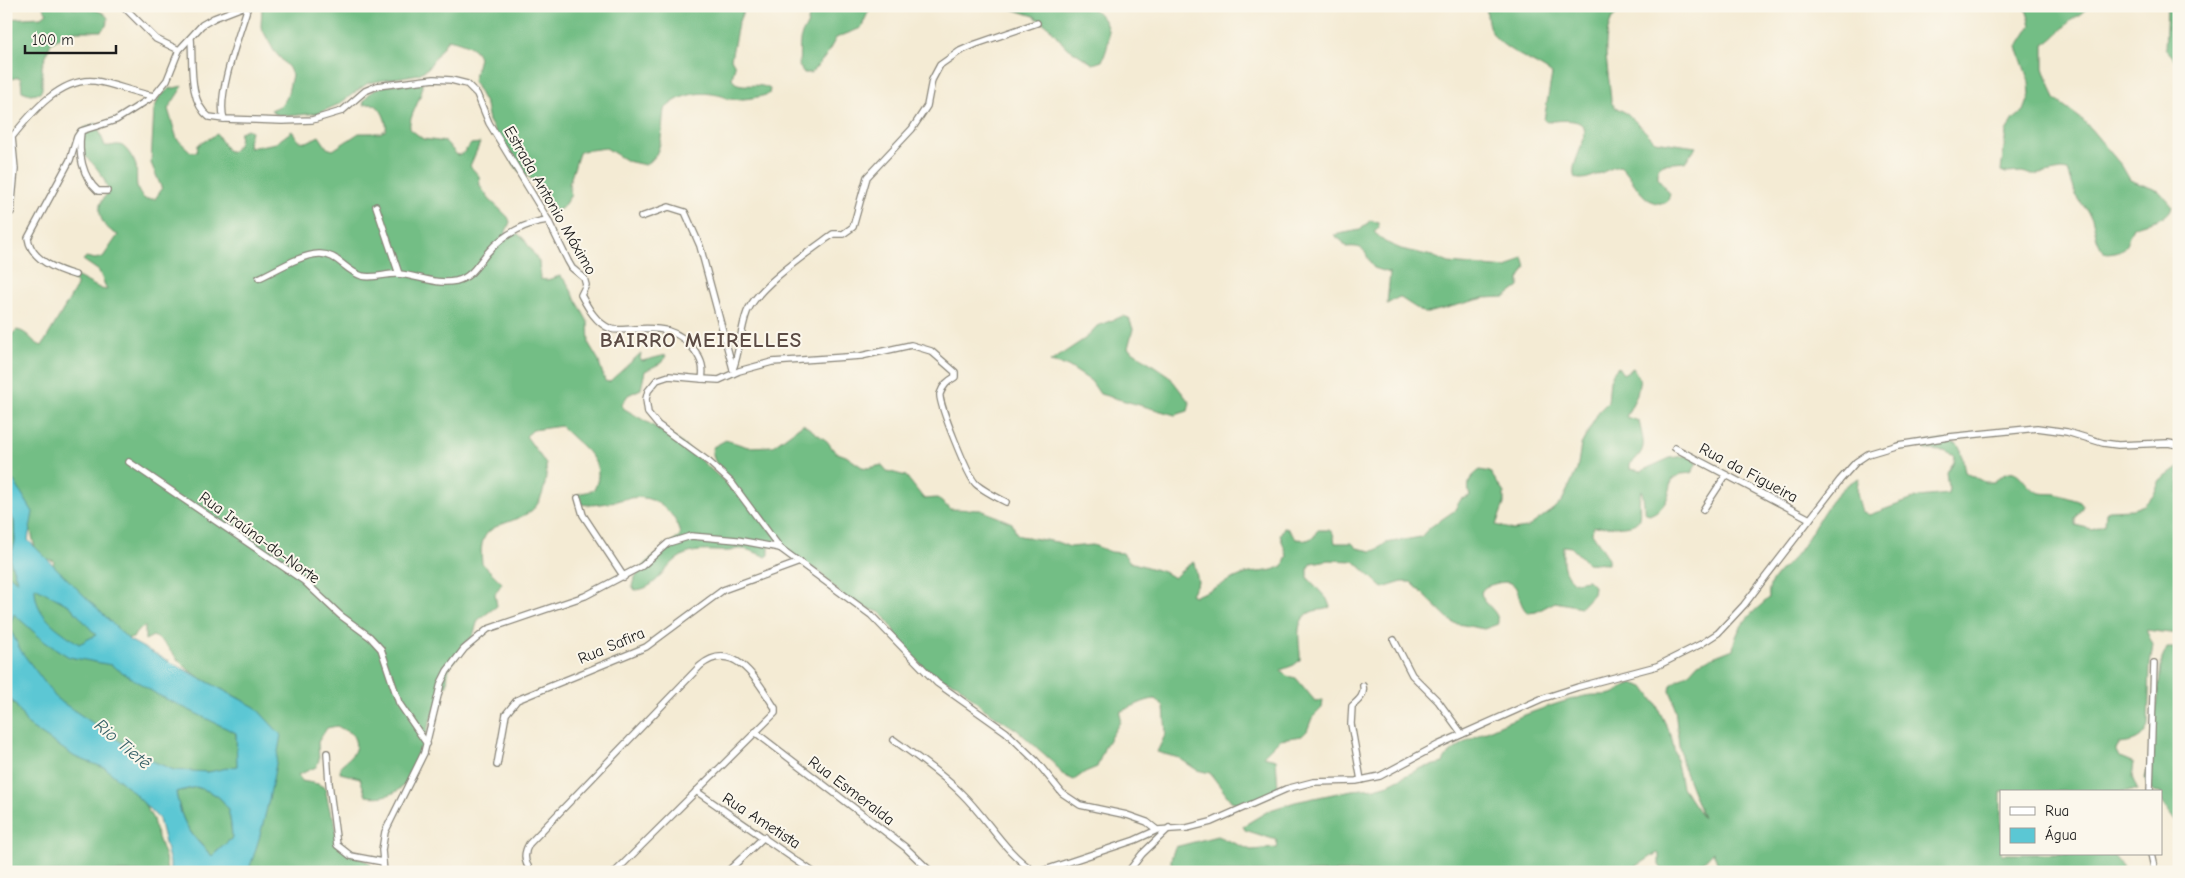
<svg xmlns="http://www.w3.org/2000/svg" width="2185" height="878" viewBox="0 0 2185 878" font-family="'Comic Neue',sans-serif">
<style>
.forest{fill:#73be85;stroke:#486d50}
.water{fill:#5bc7d4;stroke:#3c7278;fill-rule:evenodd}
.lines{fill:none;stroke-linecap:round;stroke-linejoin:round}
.street-casing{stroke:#888478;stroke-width:8}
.street{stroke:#fff;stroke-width:5.5}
.labels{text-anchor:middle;stroke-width:4;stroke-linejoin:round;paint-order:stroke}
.street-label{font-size:16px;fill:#1c1c1c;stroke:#fbf7ec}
.water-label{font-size:18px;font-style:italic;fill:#356066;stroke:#fbf7ec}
.district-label{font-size:21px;font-weight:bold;letter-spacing:1px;fill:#5c4c45;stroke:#fbf7ec}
</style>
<rect width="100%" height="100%" fill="#fbf7ec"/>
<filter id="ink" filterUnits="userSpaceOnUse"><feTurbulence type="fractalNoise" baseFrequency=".02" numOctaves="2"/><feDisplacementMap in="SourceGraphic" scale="10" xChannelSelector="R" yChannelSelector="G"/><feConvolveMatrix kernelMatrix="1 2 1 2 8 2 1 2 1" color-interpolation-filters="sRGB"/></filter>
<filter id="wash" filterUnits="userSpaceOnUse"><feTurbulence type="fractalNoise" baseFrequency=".0096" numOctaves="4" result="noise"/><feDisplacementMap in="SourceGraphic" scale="20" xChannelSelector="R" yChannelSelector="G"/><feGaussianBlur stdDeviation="1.12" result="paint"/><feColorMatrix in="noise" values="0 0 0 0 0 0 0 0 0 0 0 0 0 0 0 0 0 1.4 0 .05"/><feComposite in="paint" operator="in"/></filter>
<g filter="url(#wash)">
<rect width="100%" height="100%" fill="#f4ebd4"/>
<g class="forest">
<path d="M42,6H72V8C83,9 101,7 108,18L106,26L101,31H73L51,43L42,66V89L40,93L30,94L22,91L21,79L18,77L6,81V19L42,17L47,13Z"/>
<path d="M262,6H745L738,24L731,59L735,66L732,78L735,83C746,88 759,82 770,89L769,94C757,98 741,100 729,99C726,99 726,97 722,96C700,90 679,94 664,110C661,128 664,156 645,165L627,161L606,148L582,151L579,153L569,184L571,195L562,208L549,215L544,205L545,188L517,169L489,121L486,105L473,81L479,58C477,46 458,41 448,39L428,68L419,74L368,83L339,104L319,113L288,116L275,114L271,110L282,105L287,97L292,75L289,68L274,51L261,27Z"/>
<path d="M805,6H871L861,28L836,38L826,56L811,73H804L799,66C800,58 799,49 800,41C802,28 815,22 805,6Z"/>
<path d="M1003,6H1090C1111,22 1113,37 1102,61L1093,64L1065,46L1050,28L1034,16Z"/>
<path d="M1486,6H1624C1620,12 1613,15 1611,21C1600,46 1610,75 1611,102L1615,107L1628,114L1655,141L1696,147L1685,162L1663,164L1658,168V178L1670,194L1667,202C1643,210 1634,177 1620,166C1606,168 1588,183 1575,178C1565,158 1618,111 1547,122L1544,120L1552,74C1535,60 1497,50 1489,26C1487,20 1487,12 1486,6Z"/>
<path d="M2025,6H2088C2083,14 2074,17 2067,24C2059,32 2054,39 2044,45V68L2055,99L2084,121L2122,166L2130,180L2159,191L2172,206C2169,221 2146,221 2133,227C2124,245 2130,252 2105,253L2098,243L2092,218L2076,195L2068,171L2061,170L2034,175L2022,172L2006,173L2001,171L2006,132L2014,119L2024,111L2030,95L2029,82L2017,47L2031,25Z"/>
<path d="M2167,6H2179V65L2165,49Z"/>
<path d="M422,82C424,98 407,117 410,129L423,139L446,142L457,155L462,154L471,144L480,143L470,166L479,176L480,186L489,199L508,217L510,222L505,234H518L524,239L539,262L540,279L547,280L560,276L566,281L588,322L589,344L598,359L605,381L609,382L641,353L640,359L642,361L666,355L663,362L645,371L641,389L628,395L622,404L623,408L679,441L742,497L740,492C731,481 709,463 713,447L726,440L748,447L773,446L803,424L827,441L835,452L846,456L862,467L869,468L882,465L887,471L906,476L924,499L937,498L950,509L981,510L1012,523L1016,533L1020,536L1057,542L1070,547L1093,545L1111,552L1123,553L1130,562L1164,572L1174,578C1179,573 1187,565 1194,562L1198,582L1191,594L1195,596C1212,591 1225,581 1242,575C1257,570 1266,574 1283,566L1287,556L1280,535L1284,527L1288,529L1296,539L1307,540L1314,537L1317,530H1329L1333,533L1335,543H1352L1357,548L1371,551L1376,550L1386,543L1421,537L1429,528L1454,511L1461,499L1470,496C1466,483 1470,477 1480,470L1490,472L1504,493V504L1496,525L1513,530L1527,528L1552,510L1562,501L1577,470L1581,445L1599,411L1608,402L1610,380L1613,373L1618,367L1623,374L1633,368L1640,379L1637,395L1626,417L1639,421C1643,442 1649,449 1630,464V469L1641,471L1670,458L1692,455L1697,462L1692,473L1681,474L1672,480C1669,496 1666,509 1649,515L1645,512L1642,490C1637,500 1641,507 1639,518C1636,531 1604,524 1593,527L1592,533L1608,557V564L1587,563L1571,547L1563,546C1563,561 1561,572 1574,582L1588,580L1594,586L1593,594L1581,607L1555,602L1536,612L1528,613C1513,600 1525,575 1494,584C1487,586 1483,587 1481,593C1483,605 1500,610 1498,624L1484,629L1453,623L1411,582H1402L1383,588L1354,561L1328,560L1312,563L1308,569V578L1327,599L1330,607C1324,611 1318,609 1311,612C1292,621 1301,644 1300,660L1294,665L1281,670L1287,676L1296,678L1315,701L1323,700L1322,708L1312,718L1307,731L1302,736L1280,739L1263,756L1276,759L1278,788L1264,797L1241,805L1231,801L1210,773L1197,770L1179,758L1157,752L1166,733L1164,707L1155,699C1143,700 1133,707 1121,711L1120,722L1105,746L1097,767L1085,772L1074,780L1063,775L1052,761L1017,730L983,708L957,684L936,677L919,663L905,649L886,618L879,612L849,602L819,572L773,543L769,544V555L766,557C759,554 749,549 741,549C737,548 733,551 729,551C710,552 694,547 677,559C662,570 656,589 635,590L632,587C635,565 664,550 680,536C679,527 675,518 669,512C638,481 616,510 580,504L576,499L578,494L594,490C609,460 579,446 561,426L533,430L526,436L546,464C547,479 544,501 531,511C505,529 476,520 482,563L502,583L495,594L497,606L478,620L473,636L465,643L448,671L447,685L440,689L442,698C417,728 427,805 366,796L360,778L340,773L341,765C352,756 361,749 352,734L337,726L327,728L318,742L319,760L316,767L298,775L302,781L318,784L325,788L330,811L335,820L336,839L347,852L368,862L378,872H234L251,706C230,691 203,683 184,666C173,656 167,642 153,636L145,640V626L137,631L133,638L56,648L74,658H108L236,733L238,765L233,770L179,774L143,758L31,688L9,627L10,611L30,601L33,583L70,606L79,616L52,568L54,561L42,557L35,548L28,519L6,477V319L11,335L17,330C29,332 32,343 42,346L77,286L75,282L51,263L101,289L107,290L99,271L83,260L86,257L95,259L103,257L118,235C106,229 98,220 100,205C101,200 107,196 108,190C103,172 92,162 78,150L84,128L96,123L105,146C111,147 114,144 120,145C126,146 135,161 136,166C138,180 133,189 145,199H155L162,189L151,163L154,110L159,97L169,89L183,86L168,109L177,139L191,152H197L198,145L217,134L227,150L232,152L239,144L240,132L247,129L251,131L248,143L249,148L276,143L292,131L299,141L307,142L319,136L327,148L333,150L359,133H380L386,130C388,123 381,105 372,104C369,104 366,105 363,105C368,82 403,84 422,82Z"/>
<path d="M1371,220L1378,223L1379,228L1374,232L1385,242L1401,249L1432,256L1449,263L1507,268L1523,257L1526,267L1519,279V287L1505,297L1484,298L1428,313H1424L1399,297L1387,304L1390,273L1374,268C1363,254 1369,245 1346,247L1343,242L1334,235L1360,230Z"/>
<path d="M1123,316L1129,318L1133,329L1128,348L1169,376L1190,403L1188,411L1175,415L1100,394L1091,381L1068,366L1050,362L1086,338L1097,326Z"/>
<path d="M1943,440L1957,444L1961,450L1965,472L1984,482H1994C2021,457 2017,484 2040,493C2045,494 2051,493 2056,494C2064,496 2071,499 2079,501L2083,506L2075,519V525L2092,529L2105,524L2106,513L2109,510L2133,509L2144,505L2153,496L2160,481L2179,467V634L2146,630L2153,645L2150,665L2148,725C2144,739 2134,743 2119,744L2116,749L2120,757L2134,763L2132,777L2138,791L2001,792V854H2112L2123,867L2119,872H1718V865L1713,852L1694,872H1664L1659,865V854L1657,853L1637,866L1621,872H1171V859L1175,847L1217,836L1251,850L1277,848L1278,845L1276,840L1245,830L1243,826L1270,810L1295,802L1352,790L1375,788L1389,784L1421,768L1443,763C1450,738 1559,701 1585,696C1594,694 1604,696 1612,694C1619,692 1624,685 1632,683L1644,687L1656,704L1671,735L1682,787L1703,818L1684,770L1679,745L1674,700L1670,691L1671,685L1690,672L1698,663L1733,649C1737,624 1751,614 1769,598C1768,591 1769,586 1773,580C1779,570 1789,564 1796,555C1816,530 1828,492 1859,478C1855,491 1858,499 1862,511L1869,515L1919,497L1948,494L1949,489L1947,473L1954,463L1955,456L1944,451L1925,450L1923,446L1927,442Z"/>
<path d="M6,508L14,521L15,541L10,561L19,584L6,573Z"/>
<path d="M2167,648H2179V820L2175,821L2161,802V792C2150,792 2148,788 2145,778L2148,770L2162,659Z"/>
<path d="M6,696L34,724L111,770L142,800L153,819L155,829L165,857L167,872H6Z"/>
<path d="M196,787C228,796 230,807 232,838L212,856C189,832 182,825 176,792Z"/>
</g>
<path class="water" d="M6,475L14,481L33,512L28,540L129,640L255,707L281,735C273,782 265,827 248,872H170V863L159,819L130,789L105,768L75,757L28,725L15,704L6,694V573L18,582L10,561L15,541L14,521L6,508ZM35,587L70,606L96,635L79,644C58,629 34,616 35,587ZM14,614L45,642L69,657L111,665L158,695L236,733L237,766L208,772L174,770L145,758L57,699L21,651L9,627ZM196,787C228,796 230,808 232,838L212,856C190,835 181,822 176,792Z"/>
</g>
<g filter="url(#ink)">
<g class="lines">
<g class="street-casing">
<g id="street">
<path d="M123,6L156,39L179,50"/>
<path d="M248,6C240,33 216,95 224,119L282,121L312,120L342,111L365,91L377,86L434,79L451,80L467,84L477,94L489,123L548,220L568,261L572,268L584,278L586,285L581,295C588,308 596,323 611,329C618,331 626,329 634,329C659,327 680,329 695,351C702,361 704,368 702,379L669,376L657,380L648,391L646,399L648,413L658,425L709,462L731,482L780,548"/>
<path d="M191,39C193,62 188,101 209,117L224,119"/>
<path d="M81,132C78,153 82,177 98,191H107"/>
<path d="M376,206L399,274"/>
<path d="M11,212L15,169L12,137C31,113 61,77 95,81C115,84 134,93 154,96"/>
<path d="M641,217L669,207L685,212L700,246L733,369"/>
<path d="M75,275C57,270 31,260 28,238L70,160L77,137L81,131L116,120L154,96L167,80L179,50L202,25L214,18L245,6"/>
<path d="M259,278C277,270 299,255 319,254C337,253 345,271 362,276C374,279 387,273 399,274C419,276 435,285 456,281C473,277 478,263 489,251C503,235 527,222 548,220"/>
<path d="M733,369C740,351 740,331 747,312C758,286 810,251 833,234H843L853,227L867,177L912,129L927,106L932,80L940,65L960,51L976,44L1037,23"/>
<path d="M702,379L719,380L739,371L772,362L861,356L911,345L931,351L955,372V377C948,381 943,385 940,394C938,402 968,477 976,484C984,491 996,497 1006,502"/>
<path d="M1675,448L1810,519"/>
<path d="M129,462L304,581L340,615L370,637L381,649L399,703L427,744"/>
<path d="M578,498L583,515L624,577"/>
<path d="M1703,510L1726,475"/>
<path d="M1394,640L1412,675L1438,701L1462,734"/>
<path d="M755,732L905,847L931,872"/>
<path d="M894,740C917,757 941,773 961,793C988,819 1003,851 1035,872"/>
<path d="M327,753L329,783L337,845L351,856L383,862"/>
<path d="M497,765L506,714L517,700L646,647L723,590L800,562"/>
<path d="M1361,780L1351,724L1352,706C1359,700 1365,695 1363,686"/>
<path d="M696,791L813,872"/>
<path d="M2150,792L2154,663"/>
<path d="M2151,854L2155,872"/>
<path d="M384,872L382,850L385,832L424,753L441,683L447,671L464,649L488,629L585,596L642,566L668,543L691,536L737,540L780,548L871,615L937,683L1006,732L1036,761L1062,793L1080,805L1127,815L1147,822L1157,830L1187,828L1211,822L1286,789L1313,782L1356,781L1380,776L1438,745L1541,699L1578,687L1657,666L1701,644L1718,633L1744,605L1840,480L1856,462L1868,454L1898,445L1949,437L2037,428L2067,432L2103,443L2118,445L2168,443L2179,445"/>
<path d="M532,872C524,863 523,854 529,844L700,666C735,637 759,684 775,708V713L615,872"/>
<path d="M727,872L764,837"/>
<path d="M1039,872L1135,840L1157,830"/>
<path d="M1128,872L1142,854L1169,828"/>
</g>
</g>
<use href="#street" class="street"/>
</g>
</g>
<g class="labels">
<g class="street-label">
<text transform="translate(551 200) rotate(60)" y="6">Estrada Antonio Máximo</text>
<text transform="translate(1749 472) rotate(28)" y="6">Rua da Figueira</text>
<text transform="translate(260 537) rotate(36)" y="6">Rua Iraúna-do-Norte</text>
<text transform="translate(611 645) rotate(-23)" y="6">Rua Safira</text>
<text transform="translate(852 790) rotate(37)" y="6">Rua Esmeralda</text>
<text transform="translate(762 820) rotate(33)" y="6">Rua Ametista</text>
</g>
<g class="water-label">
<text transform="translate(123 744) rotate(40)" y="6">Rio Tietê</text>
</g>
<g class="district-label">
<text x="701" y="347">BAIRRO MEIRELLES</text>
</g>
</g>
<rect width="2185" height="878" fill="none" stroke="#fbf7ec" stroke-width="25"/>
<rect x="2000" y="790" width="162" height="65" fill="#fbf7ec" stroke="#a29f99"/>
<rect x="2010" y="807" width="25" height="8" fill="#ffffff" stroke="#a29f99"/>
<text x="2045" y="816" font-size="15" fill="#1c1c1c">Rua</text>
<rect x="2010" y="828" width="25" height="15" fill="#5bc7d4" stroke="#a29f99"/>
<text x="2045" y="840" font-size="15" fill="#1c1c1c">Água</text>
<path d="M25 45v8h91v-8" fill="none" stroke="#1c1c1c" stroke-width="2.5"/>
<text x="32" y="45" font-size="15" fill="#1c1c1c" stroke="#fbf7ec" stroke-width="4" paint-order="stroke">100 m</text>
</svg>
